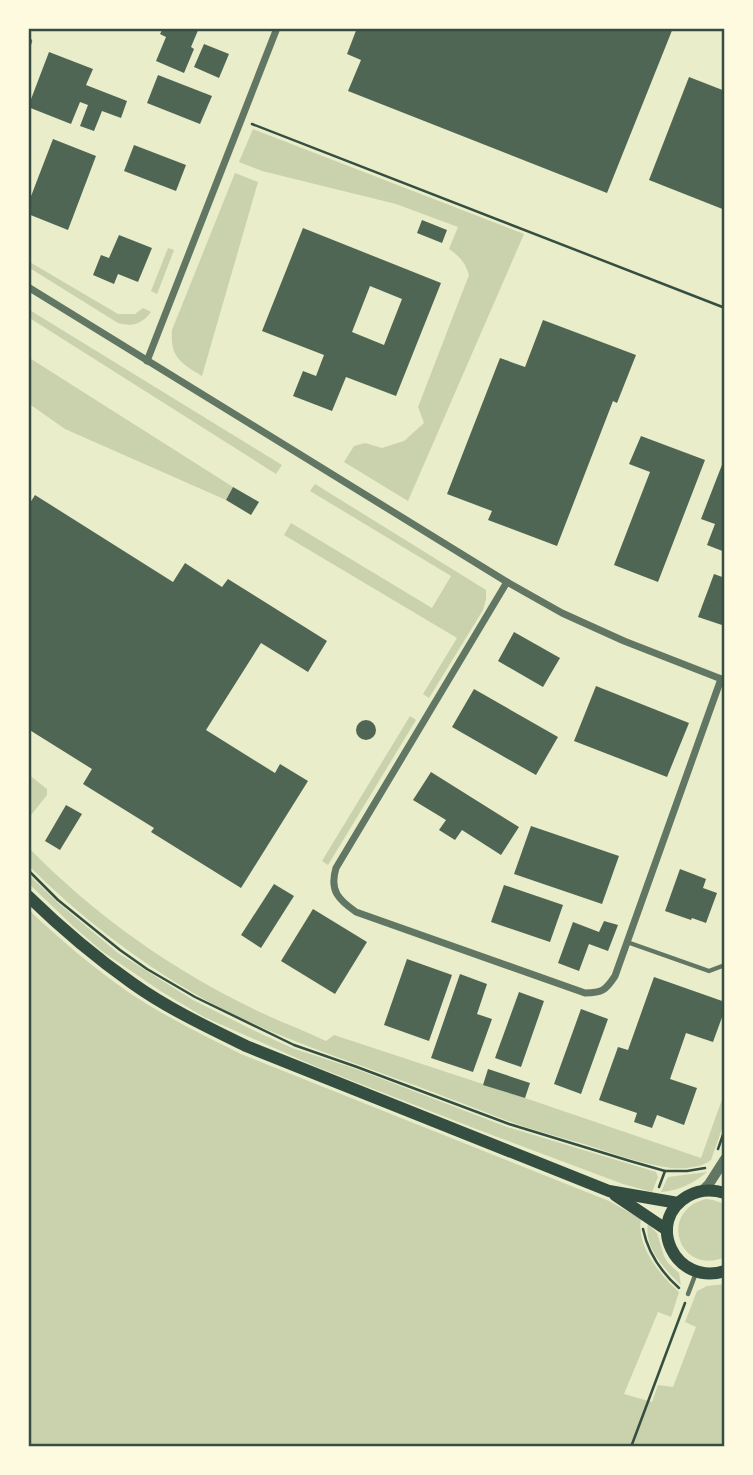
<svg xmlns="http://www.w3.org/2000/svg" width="753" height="1475" viewBox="0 0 753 1475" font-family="Rubik,sans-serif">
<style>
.green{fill:#cad2ad}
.building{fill:#4f6655;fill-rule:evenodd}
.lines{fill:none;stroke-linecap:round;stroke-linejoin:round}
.path{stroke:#344e41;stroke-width:2.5}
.service{stroke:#617663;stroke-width:4.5}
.minor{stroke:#617663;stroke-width:7}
.tertiary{stroke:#617663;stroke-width:10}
.secondary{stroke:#344e41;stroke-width:12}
.neatline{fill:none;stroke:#344e41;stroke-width:2.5}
</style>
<rect width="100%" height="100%" fill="#e9edc9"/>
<g class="green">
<path d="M253,129L524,234L408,501L344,462L354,446L365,443L382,448L404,441L424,423L418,407L469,275C465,262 460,257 449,249L458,227L396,204L262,171L239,162Z"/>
<path d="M235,173L258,182L202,376C180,363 170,357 172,330Z"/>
<path d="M168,248L174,250L157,294L151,291Z"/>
<path d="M28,261L118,314H135L143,308L151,312C142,324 133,327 118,323L28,267Z"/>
<path d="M28,309L282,465L276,474L28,317Z"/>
<path d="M28,357L233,487L226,500L65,429L28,403Z"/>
<path d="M315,484L486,590V599L483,610L429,698L423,694L457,638L284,535L291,523L432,608L451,576L310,491Z"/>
<path d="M410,716L416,720L328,865L322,861Z"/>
<path d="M28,774L47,789V795L28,819Z"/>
<path d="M28,847C95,916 175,972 262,1013C283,1023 305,1031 326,1041L334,1035L525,1098L701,1158L725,1091V1120L711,1160C701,1168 683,1169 671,1168C641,1164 612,1153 584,1144C559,1137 533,1130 508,1121C477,1109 446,1097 414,1085C340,1057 264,1034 195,994C133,958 78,915 28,865Z"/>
<path d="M28,874L57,902L118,953L193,1000L253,1030L292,1048L356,1069L507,1127L656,1172L658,1177L652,1192L623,1184L484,1132L317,1067L204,1017L162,992L103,952L74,927L28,883Z"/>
<path d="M28,909C59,939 93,967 128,992C164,1016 203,1035 241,1054L609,1201L641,1219C636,1246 660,1275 679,1292L671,1317L658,1312L624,1394L652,1402L658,1385L673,1387L696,1327L685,1322L697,1291L707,1286L725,1284V1447H28Z"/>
<path d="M707,1172C694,1183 678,1191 661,1192L668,1177Z"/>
<path d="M706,1199L713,1200L725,1204V1257C679,1277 657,1211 706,1199Z"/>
<path d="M648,1224L657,1233L664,1256L668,1263L679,1273L681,1285C666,1271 643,1247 648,1224Z"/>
</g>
<g class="building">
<path d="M163,28H199L191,47L194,49L184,73L156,61L166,37L160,34Z"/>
<path d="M357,28H673L607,193L348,91L361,60L347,54Z"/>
<path d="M204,44L229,54L219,78L194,67Z"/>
<path d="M49,52L93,69L86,85L127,101L121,118L102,111L94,131L80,126L88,105L80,102L71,124L28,107Z"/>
<path d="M158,75L212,96L200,124L147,103Z"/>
<path d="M689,77L725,91V210L649,180Z"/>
<path d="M53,139L96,156L68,230L28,214V204Z"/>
<path d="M134,145L186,165L176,191L124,171Z"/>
<path d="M422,220L447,230L442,243L417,233Z"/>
<path d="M303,228L441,283L396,396L346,377L332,411L293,396L303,371L316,376L324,355L262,331ZM370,286L402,299L384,345L352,332Z"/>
<path d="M119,235L152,248L138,282L118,274L114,284L93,275L101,255L109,258Z"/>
<path d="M543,320L636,355L617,403L613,401L557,546L488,520L492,511L447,494L500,358L525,367Z"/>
<path d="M641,436L705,460L658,582L614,565L650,472L629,464Z"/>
<path d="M725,457V552L707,545L715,524L701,519Z"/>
<path d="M233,487L259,502L251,515L226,500Z"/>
<path d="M35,495L173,582L185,563L222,587L228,579L327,641L308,672L261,643L206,730L275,773L280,764L308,781L241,888L151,832L154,828L83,784L92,769L28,729V506Z"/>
<path d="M714,574L725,578V626L698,617Z"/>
<path d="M514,632L560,658L543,687L498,661Z"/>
<path d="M596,686L689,723L667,777L574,741Z"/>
<path d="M474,689L558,737L536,775L452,727Z"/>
<circle cx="366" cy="730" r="10"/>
<path d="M431,772L519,827L501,855L462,830L455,840L439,830L446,820L413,800Z"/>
<path d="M66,805L82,814L60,850L45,841Z"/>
<path d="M531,826L619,856L602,904L514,874Z"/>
<path d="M680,869L706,879L703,888L717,893L706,923L692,918L691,920L665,911Z"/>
<path d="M274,884L294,896L261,948L241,935Z"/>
<path d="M504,885L563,905L550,942L491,922Z"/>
<path d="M313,909L367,942L335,994L281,961Z"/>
<path d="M604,921L618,925L608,951L589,944L579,971L558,963L573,922L599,932Z"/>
<path d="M407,959L452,975L429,1041L384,1025Z"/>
<path d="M460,974L487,984L477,1014L492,1019L473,1072L431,1058Z"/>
<path d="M654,977L725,1002V1009L713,1042L686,1033L670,1079L697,1088L684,1125L657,1115L652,1128L634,1122L637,1113L599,1100L618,1047L628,1050Z"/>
<path d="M519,992L544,1001L521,1067L495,1058Z"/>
<path d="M581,1009L608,1019L581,1094L554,1084Z"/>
<path d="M488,1069L530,1083L525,1098L483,1085Z"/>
</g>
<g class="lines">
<g class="path">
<path d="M252,124L725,308"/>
<path d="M28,870L58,900L120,950L147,969L195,997L294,1045L357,1067L509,1124L630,1161L665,1171H687L705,1168"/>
<path d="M718,1149L725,1129"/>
<path d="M659,1187L665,1171"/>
<path d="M643,1229C648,1253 661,1272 679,1288"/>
<path d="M631,1447L685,1303"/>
</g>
<g class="service">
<path d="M28,40L30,41L28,47"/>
<path d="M627,942L709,971L725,965"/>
<path d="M688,1294L696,1273"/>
</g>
<g class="minor">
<path d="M28,287L507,582L562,613L624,641L724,680"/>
<path d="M147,361L277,28"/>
<path d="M507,582L336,868C329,891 339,900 356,912L585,993C602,993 606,990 615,976L721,679"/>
</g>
<path class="tertiary" d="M703,1190L709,1184L725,1159"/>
<g class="secondary">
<path d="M28,896C61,928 95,957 132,983C167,1008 207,1027 246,1046L609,1191L678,1203"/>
<path d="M725,1193C712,1189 700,1189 688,1196C644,1221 675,1287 725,1271"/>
<path d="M615,1195L667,1230"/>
</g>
</g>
<rect width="753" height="1475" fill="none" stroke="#fefae0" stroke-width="60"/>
<rect x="30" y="30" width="693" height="1415" class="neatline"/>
</svg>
